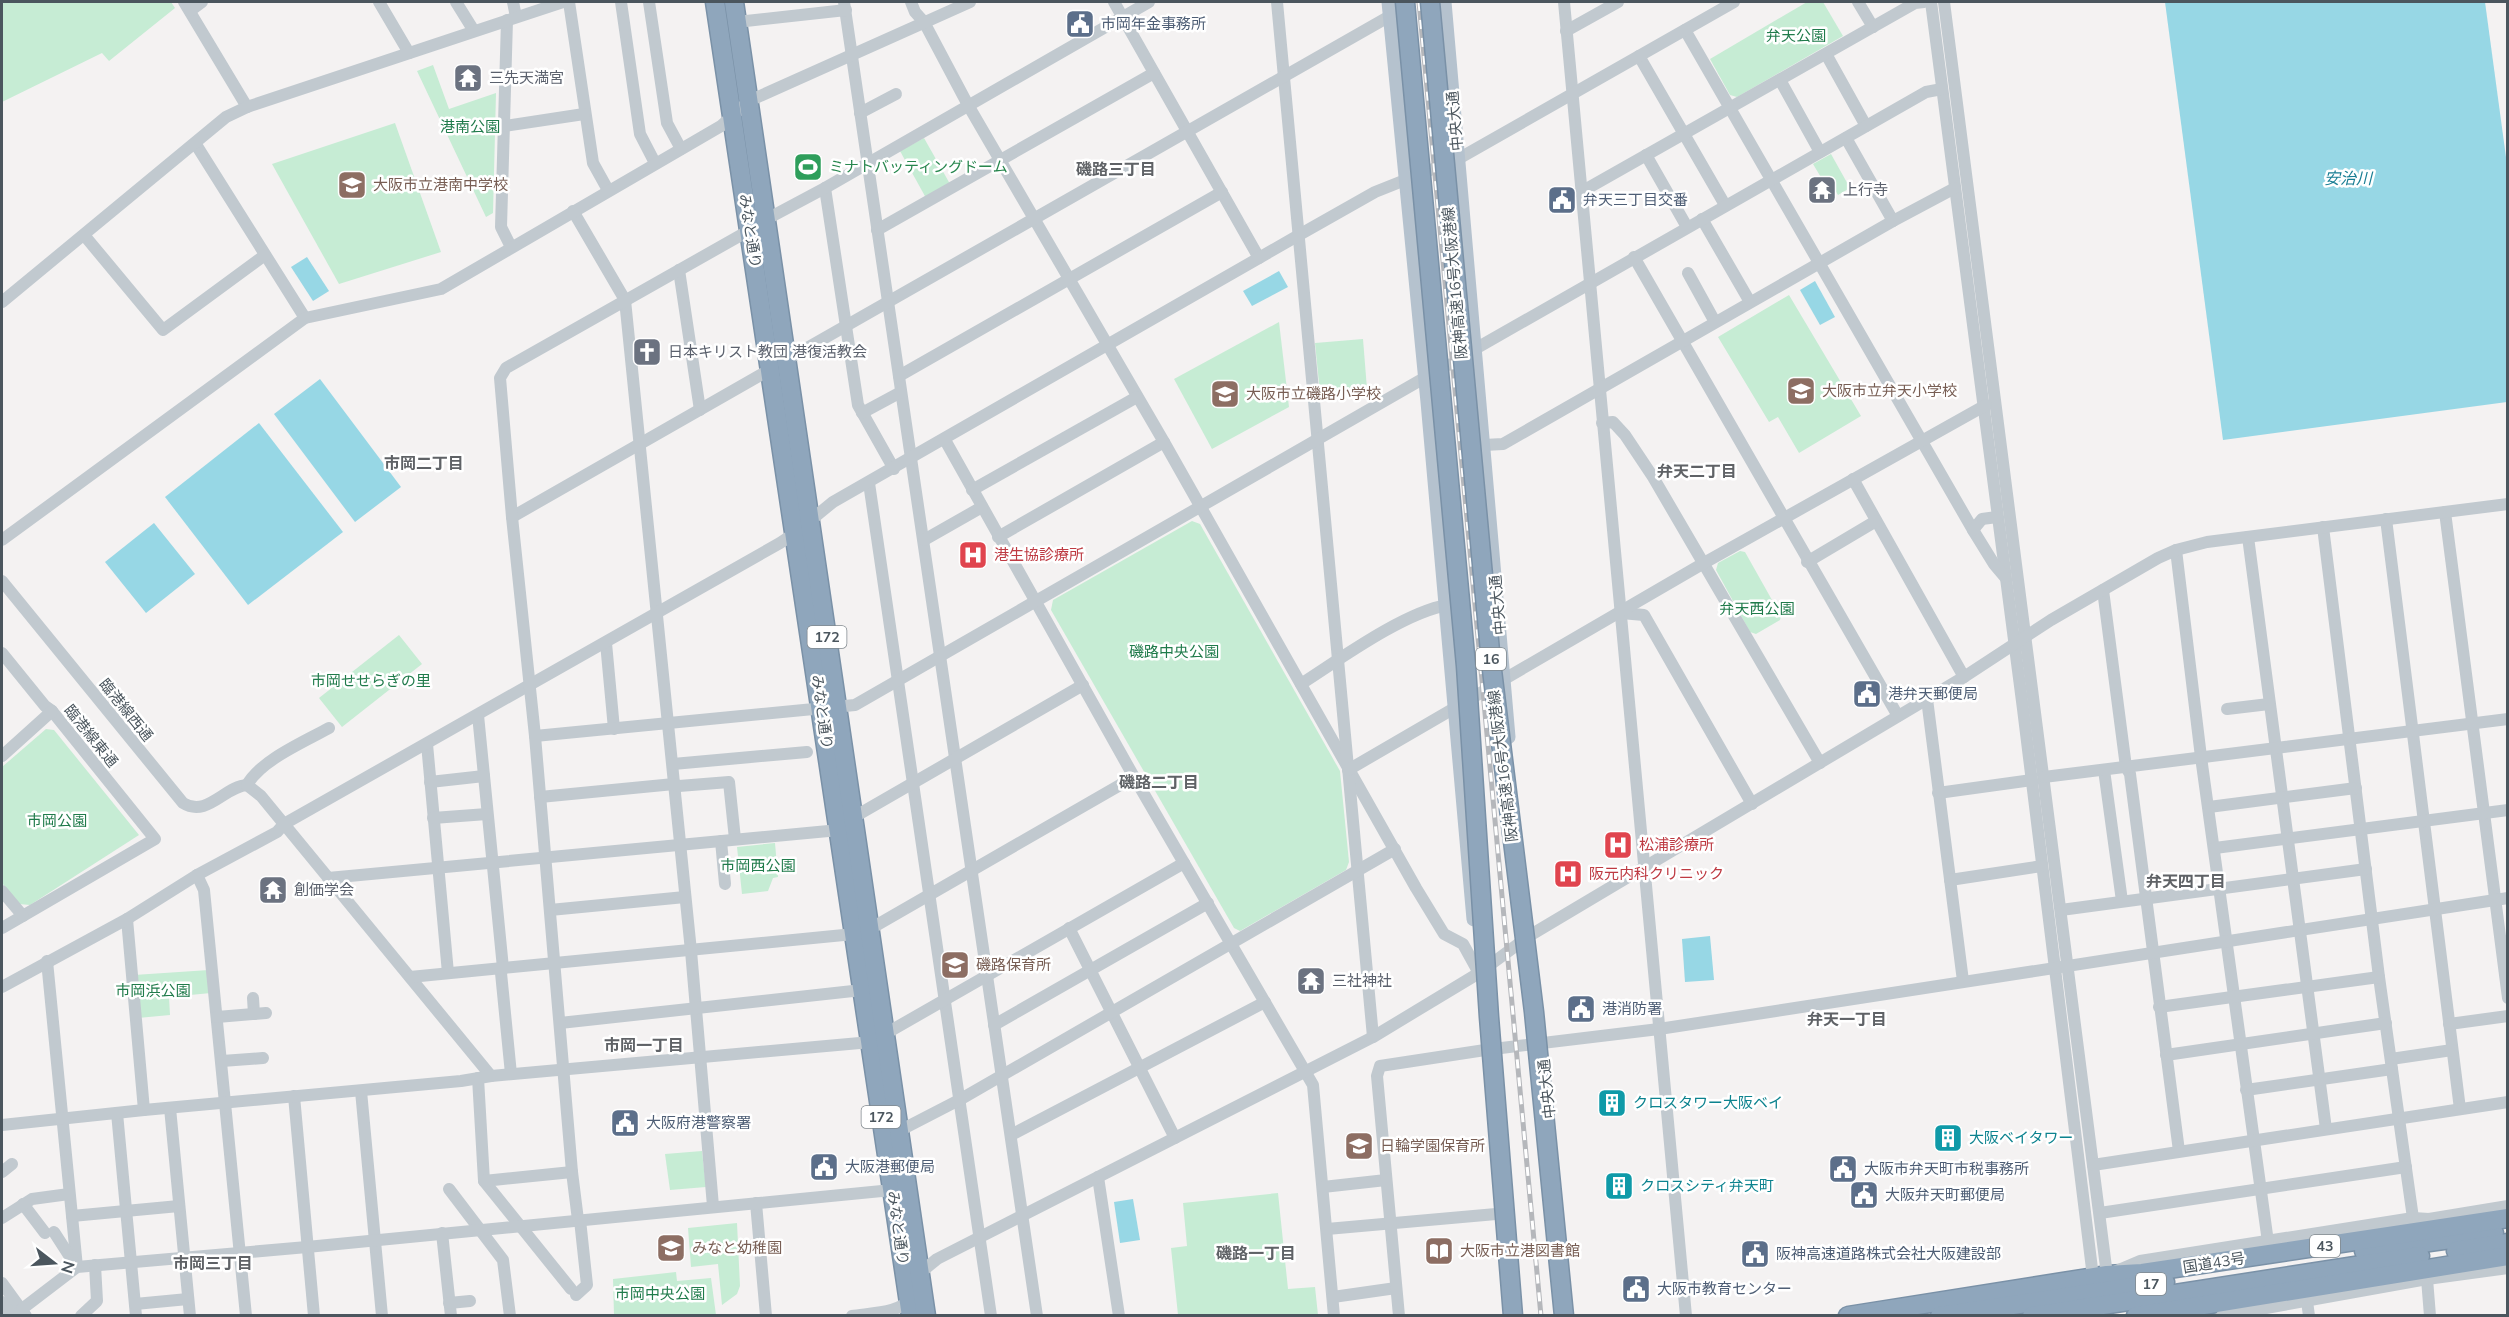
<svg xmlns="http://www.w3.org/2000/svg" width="2509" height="1317" viewBox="0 0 2509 1317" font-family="Mulish,'Noto Sans JP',sans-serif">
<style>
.green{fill:#c6ecd4}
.water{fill:#97d7e5}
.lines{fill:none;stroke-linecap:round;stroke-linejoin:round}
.highway-casing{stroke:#7a91a7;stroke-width:21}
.minor{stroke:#c1c9cf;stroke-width:12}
.major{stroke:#b5c2ce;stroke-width:15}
.highway{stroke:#8fa6bc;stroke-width:18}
.rail-casing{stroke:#b5b7bb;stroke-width:5}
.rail{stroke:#fff;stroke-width:3;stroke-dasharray:9;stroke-linecap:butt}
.highway-bridge-casing{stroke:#7a91a7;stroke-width:21;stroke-linecap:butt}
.highway-bridge{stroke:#8fa6bc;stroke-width:18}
.labels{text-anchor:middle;stroke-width:5;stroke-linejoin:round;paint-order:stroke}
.shield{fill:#fff;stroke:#81898e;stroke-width:1.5}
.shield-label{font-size:14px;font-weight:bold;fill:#4b565e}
.service-label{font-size:15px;fill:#4e5e75;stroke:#fff;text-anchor:start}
.park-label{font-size:15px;fill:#207b4b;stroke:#fff}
.worship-label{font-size:15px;fill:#5b616d;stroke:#fff;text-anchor:start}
.street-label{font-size:15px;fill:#4b565e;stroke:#fff}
.leisure-label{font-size:15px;fill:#27864d;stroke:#fff;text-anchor:start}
.education-label{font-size:15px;fill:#785e54;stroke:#fff;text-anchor:start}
.health-label{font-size:15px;fill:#be3a42;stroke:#fff;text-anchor:start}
.culture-label{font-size:15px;fill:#0d838f;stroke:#fff;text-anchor:start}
.neighbourhood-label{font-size:16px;font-weight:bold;fill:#5f6266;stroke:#fff}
.water-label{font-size:16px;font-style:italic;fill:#197e94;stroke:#fff}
</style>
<rect width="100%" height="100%" fill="#f4f2f2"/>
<g class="green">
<path d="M2,2H171L175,8L109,61L102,53L2,102Z"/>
<path d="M1807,2H1823L1843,36L1737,97L1730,95L1710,59Z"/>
<path d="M433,65L449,109L496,93L493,213L486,217L417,71Z"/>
<path d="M395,123L441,252L339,284L272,164Z"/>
<path d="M924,138L950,184L926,198L900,151Z"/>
<path d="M1831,154L1850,188L1838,195L1827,177L1822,179L1813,164Z"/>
<path d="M1789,295L1861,416L1799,453L1778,417L1769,422L1718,337Z"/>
<path d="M1279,322L1289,407L1212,449L1174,379Z"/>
<path d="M1363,339L1367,389L1320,393L1315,343Z"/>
<path d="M1192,521L1200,524L1340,771L1349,862L1346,870L1240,931L1234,928L1051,610L1053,600Z"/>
<path d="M1740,551L1745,552L1781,616L1780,620L1756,634L1750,632L1716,570L1718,563Z"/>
<path d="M399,635L422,664L342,727L319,698Z"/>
<path d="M46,729L54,730L139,835L30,905L19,904L2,883V767Z"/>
<path d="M775,843L778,877L773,878L768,891L742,894L737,847Z"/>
<path d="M209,970L211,993L169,997L170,1015L138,1018L134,975Z"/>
<path d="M702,1151L706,1187L670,1190L665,1154Z"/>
<path d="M1278,1193L1288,1289L1315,1287L1318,1315H1178L1171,1248L1187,1246L1183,1203Z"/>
<path d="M737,1223L740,1286L737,1294L722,1305L718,1264L691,1267L688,1228Z"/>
<path d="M676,1272L677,1281L711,1278L716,1315H614L613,1279Z"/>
</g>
<g class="water">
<path d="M2165,2H2485L2508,172L2507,402L2223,440Z"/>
<path d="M307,257L329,291L313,301L291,267Z"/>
<path d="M1279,271L1288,287L1252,306L1243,291Z"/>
<path d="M1815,281L1835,317L1820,325L1800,290Z"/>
<path d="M320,379L401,487L355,522L274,414Z"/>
<path d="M259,423L343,532L248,605L165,497Z"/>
<path d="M154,523L195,574L146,613L105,562Z"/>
<path d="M1710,936L1714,980L1685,982L1682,939Z"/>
<path d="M1133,1199L1140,1240L1120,1243L1114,1202Z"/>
</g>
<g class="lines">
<g class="highway-casing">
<g id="highway">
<path d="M715,2L911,1316"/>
<path d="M734,2L926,1316"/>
<path d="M2364,1251L2494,1233"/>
<path d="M2456,1251L2508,1243"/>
<path d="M1848,1316L2107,1275L2142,1273L2508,1218"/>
<path d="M1940,1316L2165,1282"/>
<path d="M2032,1316L2420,1256"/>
<path d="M2136,1316L2508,1256"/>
</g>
</g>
<g class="minor">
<path d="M184,2L247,107"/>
<path d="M379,2L409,53"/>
<path d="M456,2L474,31"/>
<path d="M513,2L516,17"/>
<path d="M569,2L593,163L608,190"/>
<path d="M621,2L640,134L655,163"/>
<path d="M649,2L667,123L681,149"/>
<path d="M844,2L1037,1316"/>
<path d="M911,2L915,12L924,22L968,105L1164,442L1416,888L1444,934L1463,944L1479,973"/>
<path d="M1114,2L1259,258"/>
<path d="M1277,2L1373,1037"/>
<path d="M1564,2L1686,1316"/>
<path d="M1858,2L1873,27"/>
<path d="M1931,2L2023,709L2093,1277"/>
<path d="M1944,2L2107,1275L2140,1261L2413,1218L2429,1219L2508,1206"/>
<path d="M190,11L202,2"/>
<path d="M507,20L501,227L511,247"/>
<path d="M737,22L846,10"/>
<path d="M1685,30L1973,530L1994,564L2005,577"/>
<path d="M1566,31L1618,2"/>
<path d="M1826,54L1866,126"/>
<path d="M1639,56L1725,205"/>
<path d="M1780,80L1820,152"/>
<path d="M860,113L896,94"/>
<path d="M505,126L584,114"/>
<path d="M1846,138L1893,221"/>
<path d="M195,143L305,318"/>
<path d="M1646,155L1687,227"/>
<path d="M825,188L858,405L894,469"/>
<path d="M1581,192L1915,3L1924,2"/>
<path d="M573,211L625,300L691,951L713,1206"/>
<path d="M1702,219L1750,302"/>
<path d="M765,220L825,188L1149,2"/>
<path d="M877,230L1154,73"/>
<path d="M84,235L163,330L265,255"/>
<path d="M1634,257L1898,716"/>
<path d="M679,270L700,410"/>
<path d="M1688,273L1715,322"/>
<path d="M2,302L226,117L247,107L563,2"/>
<path d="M786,360L1390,16L1394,10"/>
<path d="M899,376L1222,192"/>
<path d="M862,413L901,392"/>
<path d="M1602,423L1613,422L1625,435L1653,477L1820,763"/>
<path d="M945,440L1134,777L1313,1085L1334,1316"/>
<path d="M1484,445L1503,444L1893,221L1955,188"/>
<path d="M1853,479L1964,677"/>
<path d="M869,483L991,1316"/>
<path d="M972,490L1137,397"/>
<path d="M2445,512L2508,998"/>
<path d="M512,517L771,369"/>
<path d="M2386,519L2460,1109"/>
<path d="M2323,527L2379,977L2413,1218"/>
<path d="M1973,530L1982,519L1997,517"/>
<path d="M998,537L1164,442"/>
<path d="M2248,537L2326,1129"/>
<path d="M2,540L305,318L441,289L721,126L749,101L970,2"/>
<path d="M924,540L982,507"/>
<path d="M2176,550L2201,757L2268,1242"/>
<path d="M1807,562L1876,521"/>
<path d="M2,581L183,803C207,818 225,786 247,785"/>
<path d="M2103,590L2126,767L2130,774L2179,1151"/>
<path d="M1621,613L1644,615L1752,804"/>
<path d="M606,643L614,729"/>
<path d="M2,653L45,706L52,711L155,839L2,928"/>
<path d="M1301,684C1340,659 1403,613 1447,605"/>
<path d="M1927,699L1963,981"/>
<path d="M2227,709L2269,704"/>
<path d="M478,715L503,968L501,973L511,1074"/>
<path d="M535,736L855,705L1426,377L1437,366L1464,363L1475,349L1926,92L1942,89"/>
<path d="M427,744L448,973"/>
<path d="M2,756L52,711"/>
<path d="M673,764L807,752"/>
<path d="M1348,770L1704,563L1986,405"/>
<path d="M2104,770L2122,901"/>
<path d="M2044,777L2508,719"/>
<path d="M430,782L484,776"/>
<path d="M247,785L261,796L491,1076"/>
<path d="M247,785C261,760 304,742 329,728"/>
<path d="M1938,793L2032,780"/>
<path d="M540,797L674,784L679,786L729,782L735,839"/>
<path d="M2209,807L2356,788"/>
<path d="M854,817L1083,685"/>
<path d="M433,818L487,814"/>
<path d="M721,841L725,884"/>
<path d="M2215,848L2508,810"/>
<path d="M197,875L204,890L246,1316"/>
<path d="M328,878L839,830"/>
<path d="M1950,880L2042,866"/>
<path d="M2,891L23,916"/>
<path d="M550,910L685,897"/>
<path d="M2061,910L2366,869"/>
<path d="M127,919L144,1110"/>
<path d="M1069,928L1175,1138"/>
<path d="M47,961L77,1267"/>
<path d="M410,977L854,934L870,929L1134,777"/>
<path d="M2,987L127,919L197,875L277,832L284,824L780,543L795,533L833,502L1299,235L1375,192L1458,159L1734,2"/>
<path d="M253,998L254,1014"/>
<path d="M2159,1007L2379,977"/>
<path d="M217,1017L266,1013"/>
<path d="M560,1023L862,990"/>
<path d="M2449,1024L2508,1016"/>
<path d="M994,1025L1208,903"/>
<path d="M2166,1055L2386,1023"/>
<path d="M2391,1059L2452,1050"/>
<path d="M222,1061L263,1058"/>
<path d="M478,1078L484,1181L571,1289"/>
<path d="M2246,1090L2392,1069"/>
<path d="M361,1091L382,1316"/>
<path d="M294,1096L314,1316"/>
<path d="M170,1108L190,1316"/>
<path d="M117,1113L136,1316"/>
<path d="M2,1125L144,1110L461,1081L491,1076L871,1042L1184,863"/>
<path d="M899,1131L961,1099L1395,849"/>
<path d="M1011,1135L1265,1002"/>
<path d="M2093,1165L2508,1102"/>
<path d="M2,1172L12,1164"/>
<path d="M1098,1177L1119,1316"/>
<path d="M484,1181L572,1172"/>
<path d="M1323,1187L1386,1180"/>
<path d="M449,1189L503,1260L510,1316"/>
<path d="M756,1203L766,1316"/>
<path d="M23,1204L45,1233"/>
<path d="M2100,1213L2406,1167"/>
<path d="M72,1216L179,1206"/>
<path d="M2,1218L32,1199L69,1194"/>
<path d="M578,1220L572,1172L535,736L512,517L500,378L506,368L750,230"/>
<path d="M1327,1229L1496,1214"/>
<path d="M54,1232L74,1263"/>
<path d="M442,1233L451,1316"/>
<path d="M918,1277L920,1273L937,1259L1373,1037L1479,973L1529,936L1964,677L2051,620L2158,558L2176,550L2207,542L2508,504"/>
<path d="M2427,1279L2430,1316"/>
<path d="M2,1283L26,1316"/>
<path d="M576,1295L587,1285L580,1220"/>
<path d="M1333,1297L1396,1288"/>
<path d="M2307,1301L2309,1316"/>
<path d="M2,1302L12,1316"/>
<path d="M449,1303L470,1301"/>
<path d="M135,1304L188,1299"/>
<path d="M22,1309L77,1267L307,1247L892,1190"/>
<path d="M81,1316L97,1301L95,1265"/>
<path d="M852,1316C869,1313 903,1314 911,1296"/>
<path d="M1399,1316L1377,1076L1380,1066L1485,1050L1659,1029L2508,898"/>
<path d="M2222,1316L2427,1279L2508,1268"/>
</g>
<g class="major">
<path d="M1389,2L1428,402L1474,919"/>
<path d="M1444,2L1508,737"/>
</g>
<use href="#highway" class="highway"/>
<g class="rail-casing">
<path id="rail" d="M1419,2L1541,1316"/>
</g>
<use href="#rail" class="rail"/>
<g class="highway-bridge-casing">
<g id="highway-bridge">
<path d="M1405,2L1466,666L1489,1017L1513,1316"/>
<path d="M1430,2L1491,662L1534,1012L1564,1316"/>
</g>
</g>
<use href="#highway-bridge" class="highway-bridge"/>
</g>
<defs>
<g id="civic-square" transform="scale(1.5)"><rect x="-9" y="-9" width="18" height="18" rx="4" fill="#5c6f8a" stroke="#fff"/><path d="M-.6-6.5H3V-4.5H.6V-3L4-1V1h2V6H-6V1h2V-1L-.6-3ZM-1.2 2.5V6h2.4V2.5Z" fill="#fff"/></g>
<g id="temple-square" transform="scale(1.5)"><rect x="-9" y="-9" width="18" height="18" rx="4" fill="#6b7280" stroke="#fff"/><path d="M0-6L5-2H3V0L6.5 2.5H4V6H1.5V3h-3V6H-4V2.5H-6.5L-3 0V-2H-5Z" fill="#fff"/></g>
<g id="stadium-square" transform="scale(1.5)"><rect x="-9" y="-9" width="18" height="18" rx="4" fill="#2e9e5b" stroke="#fff"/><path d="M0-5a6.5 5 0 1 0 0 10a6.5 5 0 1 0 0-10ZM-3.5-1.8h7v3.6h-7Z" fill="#fff"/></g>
<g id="school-square" transform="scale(1.5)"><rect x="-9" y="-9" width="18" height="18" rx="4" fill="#8d6e63" stroke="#fff"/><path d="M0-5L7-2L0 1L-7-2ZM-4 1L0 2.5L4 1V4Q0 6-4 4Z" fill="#fff"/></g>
<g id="church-square" transform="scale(1.5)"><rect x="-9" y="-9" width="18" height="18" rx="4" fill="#6b7280" stroke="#fff"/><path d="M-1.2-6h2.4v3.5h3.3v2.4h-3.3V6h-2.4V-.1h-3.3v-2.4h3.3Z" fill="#fff"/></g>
<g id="hospital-square" transform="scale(1.5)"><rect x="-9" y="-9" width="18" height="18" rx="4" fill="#e0444e" stroke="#fff"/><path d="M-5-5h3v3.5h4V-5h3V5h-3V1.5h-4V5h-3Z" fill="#fff"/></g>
<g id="building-square" transform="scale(1.5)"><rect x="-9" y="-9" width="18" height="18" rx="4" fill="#0f9aa8" stroke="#fff"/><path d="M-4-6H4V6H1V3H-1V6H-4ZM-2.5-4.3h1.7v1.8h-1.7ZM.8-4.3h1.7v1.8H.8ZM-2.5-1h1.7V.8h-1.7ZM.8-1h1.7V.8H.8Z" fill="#fff"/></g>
<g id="library-square" transform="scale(1.5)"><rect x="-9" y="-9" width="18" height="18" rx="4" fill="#8d6e63" stroke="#fff"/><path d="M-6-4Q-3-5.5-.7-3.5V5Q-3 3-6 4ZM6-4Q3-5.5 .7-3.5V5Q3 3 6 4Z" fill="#fff"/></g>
</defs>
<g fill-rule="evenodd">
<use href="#civic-square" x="1080" y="24"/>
<use href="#temple-square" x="468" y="78"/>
<use href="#stadium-square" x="808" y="167"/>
<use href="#school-square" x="352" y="185"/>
<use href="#temple-square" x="1822" y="190"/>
<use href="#civic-square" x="1562" y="200"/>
<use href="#church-square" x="647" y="352"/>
<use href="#school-square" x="1801" y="391"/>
<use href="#school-square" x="1225" y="394"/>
<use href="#hospital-square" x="973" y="555"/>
<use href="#civic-square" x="1867" y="694"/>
<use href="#hospital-square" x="1618" y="845"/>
<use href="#hospital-square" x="1568" y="874"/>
<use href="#temple-square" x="273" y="890"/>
<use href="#school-square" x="955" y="965"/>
<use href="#temple-square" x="1311" y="981"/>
<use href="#civic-square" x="1581" y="1009"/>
<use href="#building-square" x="1612" y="1103"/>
<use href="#civic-square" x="625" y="1123"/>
<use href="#building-square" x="1948" y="1138"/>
<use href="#school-square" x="1359" y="1146"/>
<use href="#civic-square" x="824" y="1167"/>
<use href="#civic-square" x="1843" y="1169"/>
<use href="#building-square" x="1619" y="1186"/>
<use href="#civic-square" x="1864" y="1195"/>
<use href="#school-square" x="671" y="1248"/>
<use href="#library-square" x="1439" y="1251"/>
<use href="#civic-square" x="1755" y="1254"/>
<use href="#civic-square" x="1636" y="1289"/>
</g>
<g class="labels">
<g class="shield">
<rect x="807.5" y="626" width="39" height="22" rx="4.5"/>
<rect x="1476" y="648" width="30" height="22" rx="4.5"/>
<rect x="861.5" y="1106" width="39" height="22" rx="4.5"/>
<rect x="2310" y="1235" width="30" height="22" rx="4.5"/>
<rect x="2136" y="1273" width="30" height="22" rx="4.5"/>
</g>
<g class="shield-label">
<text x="827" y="642">172</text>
<text x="1491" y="664">16</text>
<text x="881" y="1122">172</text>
<text x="2325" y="1251">43</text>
<text x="2151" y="1289">17</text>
</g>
<g class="service-label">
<text x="1101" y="29">市岡年金事務所</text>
<text x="1583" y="205">弁天三丁目交番</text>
<text x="1888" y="699">港弁天郵便局</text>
<text x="1602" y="1014">港消防署</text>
<text x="646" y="1128">大阪府港警察署</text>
<text x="845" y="1172">大阪港郵便局</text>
<text x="1864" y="1174">大阪市弁天町市税事務所</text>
<text x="1885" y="1200">大阪弁天町郵便局</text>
<text x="1776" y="1259">阪神高速道路株式会社大阪建設部</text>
<text x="1657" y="1294">大阪市教育センター</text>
</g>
<g class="park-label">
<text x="1796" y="41">弁天公園</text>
<text x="470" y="132">港南公園</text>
<text x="1757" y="614">弁天西公園</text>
<text x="1174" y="657">磯路中央公園</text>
<text x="371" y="686">市岡せせらぎの里</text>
<text x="57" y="826">市岡公園</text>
<text x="758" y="871">市岡西公園</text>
<text x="153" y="996">市岡浜公園</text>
<text x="660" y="1299">市岡中央公園</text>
</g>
<g class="worship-label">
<text x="489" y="83">三先天満宮</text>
<text x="1843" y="195">上行寺</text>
<text x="668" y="357">日本キリスト教団 港復活教会</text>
<text x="294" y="895">創価学会</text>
<text x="1332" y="986">三社神社</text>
</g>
<g class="street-label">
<text transform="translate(1455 121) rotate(-95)" y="5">中央大通</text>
<text transform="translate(750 231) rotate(81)" y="5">みなと通り</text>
<text transform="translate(1455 283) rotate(-95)" y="5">阪神高速16号大阪港線</text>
<text transform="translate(1498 605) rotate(-95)" y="5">中央大通</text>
<text transform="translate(126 710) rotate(51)" y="5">臨港線西通</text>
<text transform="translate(822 712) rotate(82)" y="5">みなと通り</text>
<text transform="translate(91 736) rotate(51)" y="5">臨港線東通</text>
<text transform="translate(1503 766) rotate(-97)" y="5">阪神高速16号大阪港線</text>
<text transform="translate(1547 1089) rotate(-96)" y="5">中央大通</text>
<text transform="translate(898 1228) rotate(82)" y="5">みなと通り</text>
<text transform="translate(2214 1263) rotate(-9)" y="5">国道43号</text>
</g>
<g class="leisure-label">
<text x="829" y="172">ミナトバッティングドーム</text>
</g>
<g class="education-label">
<text x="373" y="190">大阪市立港南中学校</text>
<text x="1822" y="396">大阪市立弁天小学校</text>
<text x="1246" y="399">大阪市立磯路小学校</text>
<text x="976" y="970">磯路保育所</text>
<text x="1380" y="1151">日輪学園保育所</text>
<text x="692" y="1253">みなと幼稚園</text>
<text x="1460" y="1256">大阪市立港図書館</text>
</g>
<g class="health-label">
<text x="994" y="560">港生協診療所</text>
<text x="1639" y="850">松浦診療所</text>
<text x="1589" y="879">阪元内科クリニック</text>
</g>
<g class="culture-label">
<text x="1633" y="1108">クロスタワー大阪ベイ</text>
<text x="1969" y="1143">大阪ベイタワー</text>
<text x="1640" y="1191">クロスシティ弁天町</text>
</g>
<g class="neighbourhood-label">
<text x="1116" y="175">磯路三丁目</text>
<text x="424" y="469">市岡二丁目</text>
<text x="1697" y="477">弁天二丁目</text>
<text x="1159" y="788">磯路二丁目</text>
<text x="2186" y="887">弁天四丁目</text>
<text x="1847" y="1025">弁天一丁目</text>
<text x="644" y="1051">市岡一丁目</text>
<text x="1256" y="1259">磯路一丁目</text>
<text x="213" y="1269">市岡三丁目</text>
</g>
<g class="water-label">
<text x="2348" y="184">安治川</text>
</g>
</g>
<rect width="2509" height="1317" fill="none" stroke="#4b565e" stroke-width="6"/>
<g transform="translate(54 1263) rotate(107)" stroke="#ffffff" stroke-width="4.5" paint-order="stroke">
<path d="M0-4.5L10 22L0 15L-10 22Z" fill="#4b565e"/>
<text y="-9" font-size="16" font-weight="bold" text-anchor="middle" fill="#4b565e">N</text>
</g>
</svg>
